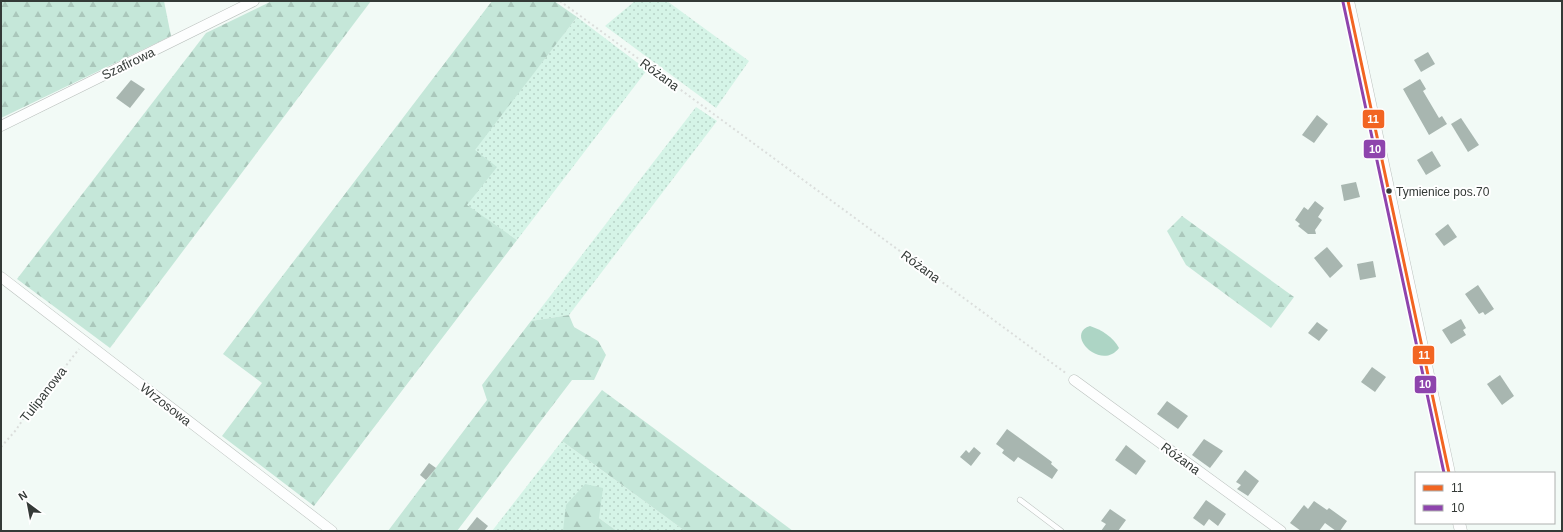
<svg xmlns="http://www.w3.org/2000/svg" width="1563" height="532" viewBox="0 0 1563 532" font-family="Arial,sans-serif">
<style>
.grass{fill:url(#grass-dots)}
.forest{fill:url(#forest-firs)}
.water{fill:#add5c5}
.building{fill:#a8b6b0}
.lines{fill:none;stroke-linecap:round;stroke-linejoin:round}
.service-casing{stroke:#bbc1be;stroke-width:6}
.minor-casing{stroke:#bbc1be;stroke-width:11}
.tertiary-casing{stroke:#bbc1be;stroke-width:13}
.path{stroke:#dbdedc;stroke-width:2;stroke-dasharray:2 3;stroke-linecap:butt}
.service{stroke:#fdfefe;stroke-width:5}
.minor{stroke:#fdfefe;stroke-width:10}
.tertiary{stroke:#fdfefe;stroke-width:12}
.bus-1-casing{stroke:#fff;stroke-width:6}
.bus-2-casing{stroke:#fff;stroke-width:6}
.bus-1{stroke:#f26522;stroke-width:3}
.bus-2{stroke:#8e44ad;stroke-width:3}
.bus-dot{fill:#343a37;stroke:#fff;stroke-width:1.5}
.labels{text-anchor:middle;stroke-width:4;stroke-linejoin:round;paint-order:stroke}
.bus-label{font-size:12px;fill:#343a37;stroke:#fff;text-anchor:start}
.street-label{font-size:13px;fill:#343a37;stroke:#fff}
.line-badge{stroke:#fff;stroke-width:1.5}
.badge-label{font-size:11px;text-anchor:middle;font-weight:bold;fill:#fff}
</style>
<defs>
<pattern id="grass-dots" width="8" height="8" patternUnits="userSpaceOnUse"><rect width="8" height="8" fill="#d5f4e7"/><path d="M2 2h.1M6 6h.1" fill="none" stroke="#b7d2c7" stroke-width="1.8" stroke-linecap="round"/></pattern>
<pattern id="forest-firs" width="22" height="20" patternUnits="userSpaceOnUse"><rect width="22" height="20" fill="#c5e7d9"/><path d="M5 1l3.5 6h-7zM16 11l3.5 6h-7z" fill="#aac7bb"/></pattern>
</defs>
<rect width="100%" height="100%" fill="#f2faf6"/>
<g class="grass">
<path d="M635,1H667L749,61L716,108L605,26Z"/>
<path d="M577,17L647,70L517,240L466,205L496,167L474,150Z"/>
<path d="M696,107L717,121L569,315L531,321Z"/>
<path d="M562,441L685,531H617L599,518L564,531H492Z"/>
</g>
<g class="forest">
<path d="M1,1H164L171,36L1,118Z"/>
<path d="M272,1H371L110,348L17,279L206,33Z"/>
<path d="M492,1H554L577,17L475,150L497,167L467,205L517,240L314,506L222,436L262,383L223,354Z"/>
<path d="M1182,216L1294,297L1271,328L1186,265L1167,231Z"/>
<path d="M569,315L574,327L598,341L606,355L594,380H572L457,531H388L487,400L482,385L531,321Z"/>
<path d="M602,390L793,531H685L562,441Z"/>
<path d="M585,484L603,488L599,518L617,531H563L566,505Z"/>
</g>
<path class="water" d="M1090,326C1102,330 1113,337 1119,348C1101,372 1064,334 1090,326Z"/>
<g class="building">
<path d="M1428,52L1435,64L1421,72L1414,60Z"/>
<path d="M1420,79L1426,89L1423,91L1439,118L1442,116L1447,124L1429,135L1403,89Z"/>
<path d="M131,80L145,89L130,108L116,98Z"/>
<path d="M1317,115L1328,124L1314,143L1302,135Z"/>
<path d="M1461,118L1479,145L1468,152L1451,124Z"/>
<path d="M1432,151L1441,166L1426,175L1417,160Z"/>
<path d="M1356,182L1360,197L1344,201L1341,185Z"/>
<path d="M1315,201L1324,208L1318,217L1322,220L1315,230L1316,234H1308L1298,226L1300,224L1295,220L1304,207L1308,210Z"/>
<path d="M1448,224L1457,237L1444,246L1435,234Z"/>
<path d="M1327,247L1343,266L1330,278L1314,258Z"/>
<path d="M1373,261L1376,277L1360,280L1357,264Z"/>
<path d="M1478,285L1494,309L1485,315L1483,312L1479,314L1465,294Z"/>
<path d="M1461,319L1466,328L1463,330L1466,335L1451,344L1442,330Z"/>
<path d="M1317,322L1328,330L1319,341L1308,333Z"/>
<path d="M1372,367L1386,377L1375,392L1361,382Z"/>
<path d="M1500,375L1514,396L1502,405L1487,384Z"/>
<path d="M1167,401L1188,416L1178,429L1157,414Z"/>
<path d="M1007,429L1052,462L1051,464L1058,470L1052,479L1018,457L1014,462L1002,453L1004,450L996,444Z"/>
<path d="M1204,439L1223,451L1210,468L1192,455Z"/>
<path d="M1126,445L1146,461L1136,475L1115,460Z"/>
<path d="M974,447L981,453L971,466L960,457L966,450L969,453Z"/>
<path d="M429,463L436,468L426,480L420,475Z"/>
<path d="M1245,470L1259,481L1248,496L1237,489L1241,485L1236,482Z"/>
<path d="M1206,500L1226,514L1218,526L1209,519L1204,526L1193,518Z"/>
<path d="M1314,501L1327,510L1329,508L1347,521L1340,531H1336L1325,523L1319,531H1301L1290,523L1304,505L1308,509Z"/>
<path d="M1110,509L1126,520L1118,531H1101L1106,524L1101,521Z"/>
<path d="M477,517L488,526L484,531H466Z"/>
</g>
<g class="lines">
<g class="service-casing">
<path id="service" d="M1020,500L1061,531"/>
</g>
<g class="minor-casing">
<g id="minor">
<path d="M1,126L254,1"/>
<path d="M1,277L332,531"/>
<path d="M1074,380L1281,531"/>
</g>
</g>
<g class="tertiary-casing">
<g id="tertiary">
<path d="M1348,1L1449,473"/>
<path d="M1459,523L1461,531"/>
</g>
</g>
<g class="path">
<path d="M560,1L1067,374"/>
<path d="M1,447L16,430L33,404L57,377L79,349"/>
</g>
<use href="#service" class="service"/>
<use href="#minor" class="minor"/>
<use href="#tertiary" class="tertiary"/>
<g class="bus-1-casing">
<path id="bus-1" d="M1348,1L1449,473"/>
</g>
<g class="bus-2-casing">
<path id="bus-2" d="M1343,2L1444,473"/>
</g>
<use href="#bus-1" class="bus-1"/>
<use href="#bus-2" class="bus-2"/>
</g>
<circle class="bus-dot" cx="1389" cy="191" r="3.5"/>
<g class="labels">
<g class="bus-label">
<text x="1396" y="196">Tymienice pos.70</text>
</g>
<g class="street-label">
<text transform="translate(128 63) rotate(-26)" y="5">Szafirowa</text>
<text transform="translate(660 74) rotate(36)" y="5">Różana</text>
<text transform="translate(921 266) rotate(36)" y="5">Różana</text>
<text transform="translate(43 394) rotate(-52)" y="5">Tulipanowa</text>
<text transform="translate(166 404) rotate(38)" y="5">Wrzosowa</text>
<text transform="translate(1181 458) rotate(36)" y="5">Różana</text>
</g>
</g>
<g class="line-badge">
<rect x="1362" y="109" width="23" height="20" rx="4" fill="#f26522"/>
<rect x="1363" y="139" width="23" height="20" rx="4" fill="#8e44ad"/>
<rect x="1412" y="345" width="23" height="20" rx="4" fill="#f26522"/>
<rect x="1414" y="375" width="23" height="19" rx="4" fill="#8e44ad"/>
</g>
<g class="badge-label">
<text x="1373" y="123">11</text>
<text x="1375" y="153">10</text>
<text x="1424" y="359">11</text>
<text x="1425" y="388">10</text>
</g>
<rect width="1563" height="532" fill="none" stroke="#343a37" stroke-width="4"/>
<rect x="1415" y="472" width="140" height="52" fill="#ffffff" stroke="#aeb0af"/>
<rect x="1423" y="485" width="20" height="6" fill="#f26522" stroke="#aeb0af"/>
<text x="1451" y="492" font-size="12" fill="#343a37">11</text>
<rect x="1423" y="505" width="20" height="6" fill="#8e44ad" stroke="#aeb0af"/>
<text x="1451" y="512" font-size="12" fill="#343a37">10</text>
<g transform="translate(28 504) rotate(328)" stroke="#ffffff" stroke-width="3" paint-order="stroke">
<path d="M0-3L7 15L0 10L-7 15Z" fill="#343a37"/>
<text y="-6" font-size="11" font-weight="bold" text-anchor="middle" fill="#343a37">N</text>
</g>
</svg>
